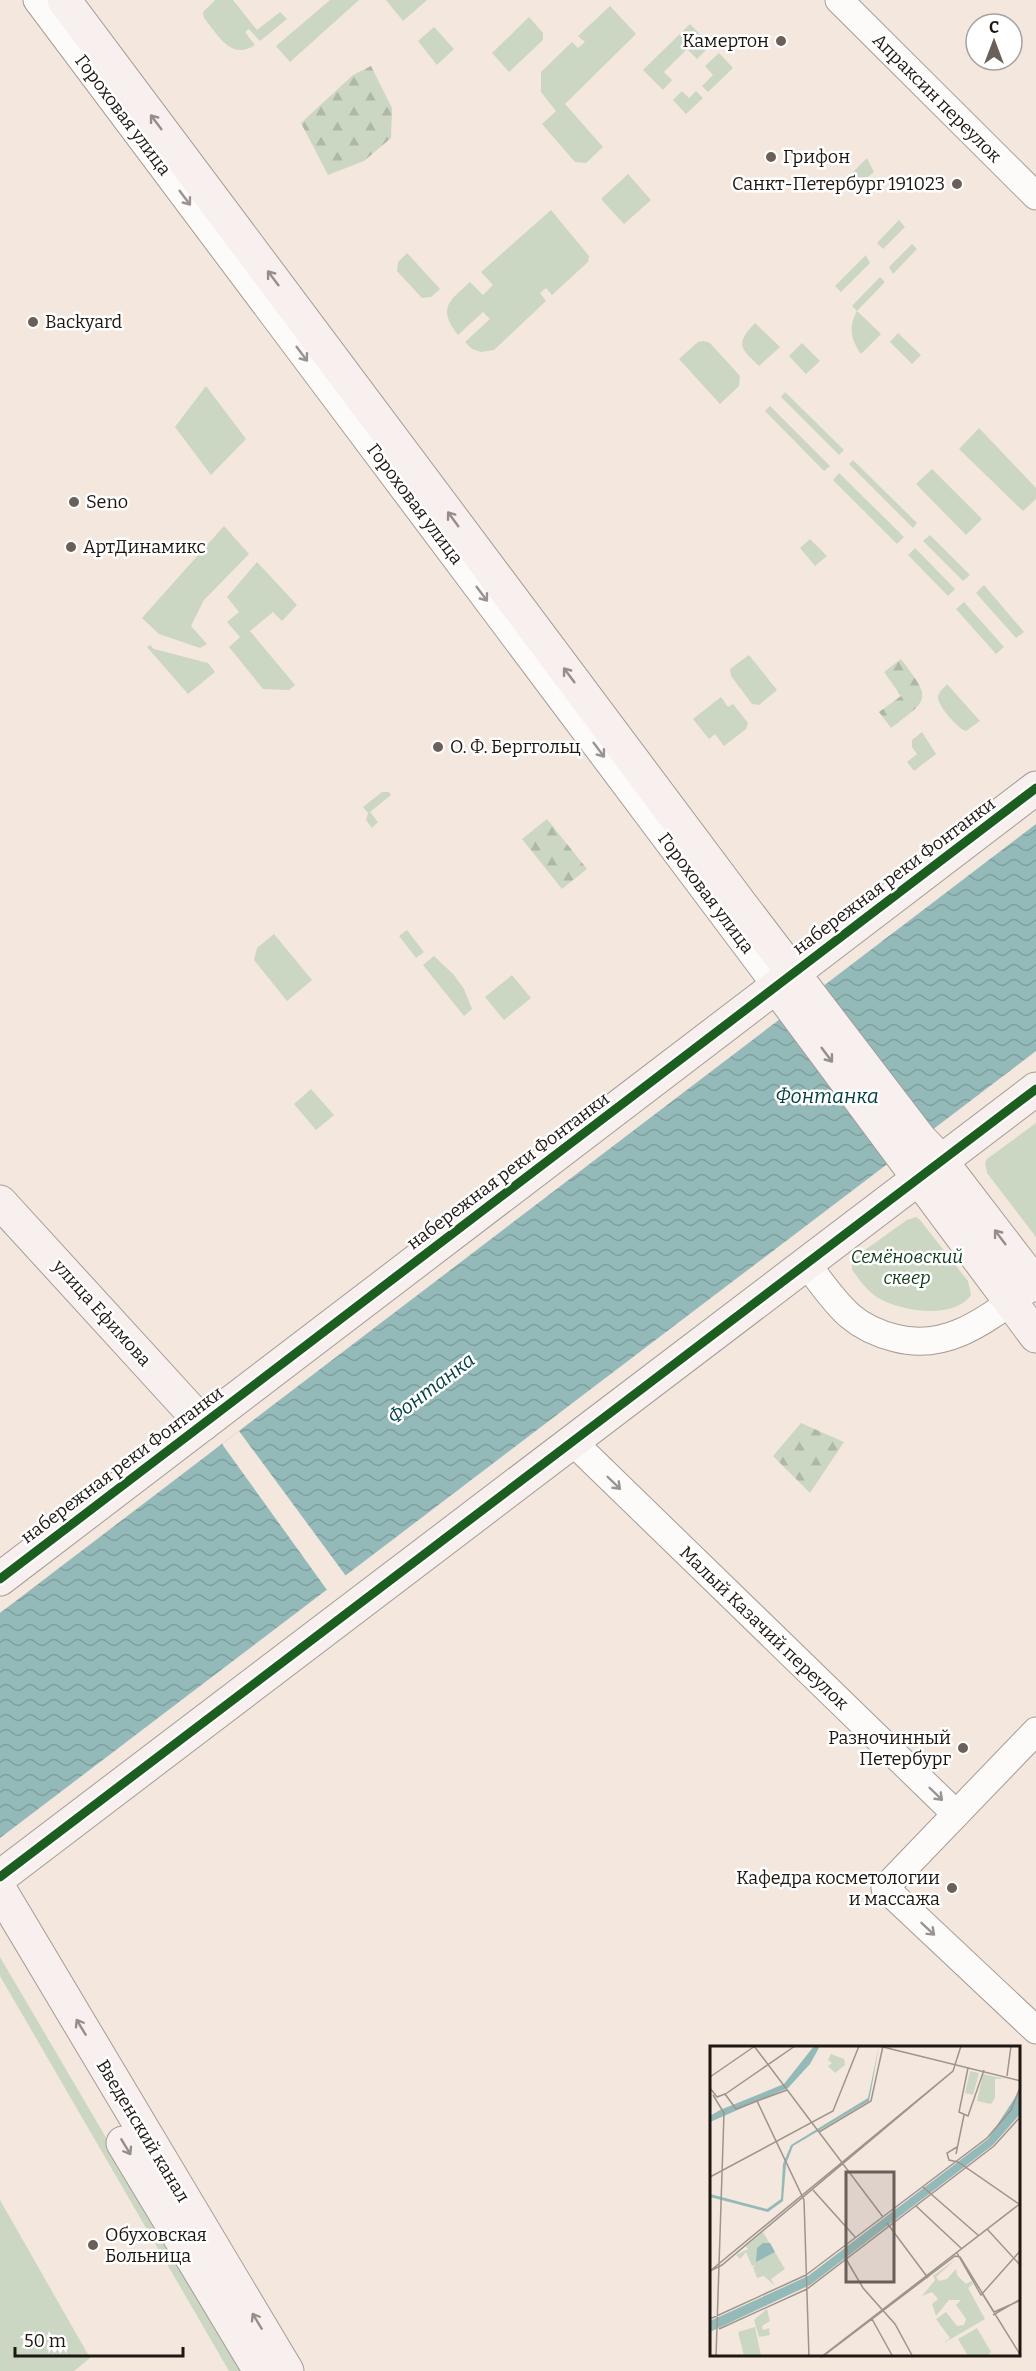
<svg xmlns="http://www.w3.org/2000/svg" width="1036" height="2371" viewBox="0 0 1036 2371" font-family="Bitter,serif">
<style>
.green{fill:#cbd7c3}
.forest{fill:url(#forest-firs)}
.water{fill:url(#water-waves)}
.pier{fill:#f4e7de}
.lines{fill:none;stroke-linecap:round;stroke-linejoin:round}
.street-casing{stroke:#a69c95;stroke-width:29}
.secondary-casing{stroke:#a69c95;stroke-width:35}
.street{stroke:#fdfbfa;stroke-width:27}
.secondary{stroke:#f7f0ef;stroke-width:33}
.cycleway-casing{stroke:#fff;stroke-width:13}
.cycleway{stroke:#1b5e20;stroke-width:9}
.oneway{stroke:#968e8b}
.oneway2{stroke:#999491}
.poi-dot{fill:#6a6059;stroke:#fff;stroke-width:2}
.labels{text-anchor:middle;stroke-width:5;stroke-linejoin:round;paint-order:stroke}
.poi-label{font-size:18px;fill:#1f1711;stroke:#fff;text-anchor:start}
.street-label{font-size:18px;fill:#1f1711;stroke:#fff}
.park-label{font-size:18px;font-style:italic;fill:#0e3a19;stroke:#fff}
.water-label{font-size:20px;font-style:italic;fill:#064244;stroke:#fff}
.inset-road{fill:none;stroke:#9f948c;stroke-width:1.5}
.view{fill:#6a6059;fill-opacity:0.15;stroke:#6a6059;stroke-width:3}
.inset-edge{fill:none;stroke:#1f1711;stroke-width:3}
</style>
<defs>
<pattern id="forest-firs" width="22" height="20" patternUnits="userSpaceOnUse" patternTransform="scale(1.5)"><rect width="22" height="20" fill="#cbd7c3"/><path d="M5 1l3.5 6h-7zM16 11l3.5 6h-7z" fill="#aeb8a6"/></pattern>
<pattern id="water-waves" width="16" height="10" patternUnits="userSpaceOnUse" patternTransform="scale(1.5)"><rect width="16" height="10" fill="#93bab9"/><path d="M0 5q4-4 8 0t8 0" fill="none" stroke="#7e9f9e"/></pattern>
</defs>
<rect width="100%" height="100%" fill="#f4e7de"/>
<g class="green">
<path d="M215,0H233L257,30L280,12L287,19L260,41L249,29L245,32L255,45C231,61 218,35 204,18L203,12Z"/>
<path d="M330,0H359L290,62L276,46Z"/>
<path d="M386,0H427L403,21Z"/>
<path d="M610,6L636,34L565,104L603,147L586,163L575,162L542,124L556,111L541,92V72L572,42L578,48L585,42L578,36Z"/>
<path d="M529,17L543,33V40L509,72L492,53Z"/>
<path d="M690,24L711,45L697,59L687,49L664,72L672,80L663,90L643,70Z"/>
<path d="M434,27L454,49L437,65L418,41Z"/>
<path d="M719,53L733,68L708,92L702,86L713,75L705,66Z"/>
<path d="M682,91L689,98L696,91L703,98L686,114L673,100Z"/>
<path d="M867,158L874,172L859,184L850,175Z"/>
<path d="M628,174L651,200L624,224L601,199Z"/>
<path d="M551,210L589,256L588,262L552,295L546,288L540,293L546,301L494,350L481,352L472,349L465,342L490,319L483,312L458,335C437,308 449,301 470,282L483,295L493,285L481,272Z"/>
<path d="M899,220L905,227L883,249L877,243Z"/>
<path d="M912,244L917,249L893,274L889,267Z"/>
<path d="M407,253L440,289L431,297L422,298L397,271L398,262Z"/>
<path d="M866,255L870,263L841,292L835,286Z"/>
<path d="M880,277L885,282L857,311L881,334L861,354C851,339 848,328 857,311L852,306Z"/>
<path d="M755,323L780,347L759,366C740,348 735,344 755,323Z"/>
<path d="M898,333L921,355L912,364L890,342Z"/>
<path d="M704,341L710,343L740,376L739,386L720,404L679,359L698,342Z"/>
<path d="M802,343L820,361L806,374L789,356Z"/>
<path d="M206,386L246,439L211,475L175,427Z"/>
<path d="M785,392L844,450L839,455L781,397Z"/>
<path d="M770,406L830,466L824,471L765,411Z"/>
<path d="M979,428L1036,488V499L1023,511L959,449Z"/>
<path d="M853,460L917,523L913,528L849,464Z"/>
<path d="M932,469L982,519L966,535L916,484Z"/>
<path d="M839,473L904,537L897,544L833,480Z"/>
<path d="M224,526L249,554L204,600L191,626L207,644L200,648L159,634L142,618Z"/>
<path d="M930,535L970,575L963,581L923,541Z"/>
<path d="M810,539L827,556L815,566L800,548Z"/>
<path d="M915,548L955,589L948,596L908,555Z"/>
<path d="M257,562L297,605L282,621L273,612L250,631L295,685L289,690L263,689L229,647L240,637L227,622L239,612L227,597Z"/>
<path d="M984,585L1024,632L1016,638L976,593Z"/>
<path d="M964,602L1004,647L996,654L956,609Z"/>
<path d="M150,645L154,649L208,663L215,672L188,694L147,647Z"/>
<path d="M749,655L777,690L759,705L752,704L731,676L730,669Z"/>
<path d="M947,684L980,721L966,731C959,730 937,705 938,697C939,691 944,688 947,684Z"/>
<path d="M721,697L728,707L733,704L748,723L746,729L724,746L715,734L709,739L693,719Z"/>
<path d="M922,732L936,754L914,771L907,762L917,754L912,747V740Z"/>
<path d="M382,792H389L391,795L370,812L378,822L372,828L366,820L368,813L363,807Z"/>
<path d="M407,930L424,952L416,958L399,936Z"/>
<path d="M274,934L312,980L287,1001L254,960L257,948Z"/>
<path d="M434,956L454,975L464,989L472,1009L464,1016L423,965Z"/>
<path d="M512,975L531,998L504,1020L485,997Z"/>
<path d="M311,1089L334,1115L316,1130L294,1104Z"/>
<path d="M1036,1123V1237L987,1173L985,1163L987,1159Z"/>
<path d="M916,1217L920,1220L968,1281L971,1295C954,1321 895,1311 874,1295C865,1288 859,1279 852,1270V1261L855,1257L907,1220Z"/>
<path d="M0,1957L243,2371H229L0,1976Z"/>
<path d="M0,2200L90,2358L74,2371H0Z"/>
</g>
<g class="forest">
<path d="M371,66L392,108L391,138L364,161L328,175L301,123L353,75Z"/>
<path d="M901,659C931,699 931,698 891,728L879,712L901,696L884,672Z"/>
<path d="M547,819L587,869L562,889L522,839Z"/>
<path d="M801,1423L844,1442L810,1493L773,1456Z"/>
</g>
<path class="water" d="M1036,824V1051L0,1838V1613Z"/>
<path class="pier" d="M239,1431L346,1576L327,1590L222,1444Z"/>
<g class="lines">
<g class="street-casing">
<g id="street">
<path d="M37,0L777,987"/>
<path d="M839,0L1036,196"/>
<path d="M806,1263C820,1281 833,1301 850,1316C863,1327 879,1334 895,1338C947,1352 987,1319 1027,1290"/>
<path d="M573,1442L956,1814"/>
<path d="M1036,1731L885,1888L1036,2030"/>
</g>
</g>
<g class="secondary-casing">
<g id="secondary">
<path d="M64,0L742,906L920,1139L941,1161L1036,1285"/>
<path d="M783,996L1036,1336"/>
<path d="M0,1202L203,1424"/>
<path d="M0,1579L1036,788"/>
<path d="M0,1877L1036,1089"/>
<path d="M0,1890L287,2371"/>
<path d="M123,2143L260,2371"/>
</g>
</g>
<use href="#street" class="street"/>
<use href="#secondary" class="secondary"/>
<g class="cycleway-casing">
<g id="cycleway">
<path d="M0,1579L1036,788"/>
<path d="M0,1877L1036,1089"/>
</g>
</g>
<use href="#cycleway" class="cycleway"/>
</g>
<defs><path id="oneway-shaft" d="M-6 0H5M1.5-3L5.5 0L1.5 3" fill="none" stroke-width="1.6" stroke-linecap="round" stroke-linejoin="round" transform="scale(1.5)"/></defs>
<g class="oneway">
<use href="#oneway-shaft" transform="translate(156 122) rotate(-127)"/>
<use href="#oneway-shaft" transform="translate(273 278) rotate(-127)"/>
<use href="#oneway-shaft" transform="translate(453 519) rotate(-126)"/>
<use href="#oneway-shaft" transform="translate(569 675) rotate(-127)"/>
<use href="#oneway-shaft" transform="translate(827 1055) rotate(53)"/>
<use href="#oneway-shaft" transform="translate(1000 1237) rotate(-127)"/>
<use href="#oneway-shaft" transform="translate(81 2027) rotate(-121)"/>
<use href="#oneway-shaft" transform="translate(126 2147) rotate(59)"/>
<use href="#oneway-shaft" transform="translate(257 2321) rotate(-121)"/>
</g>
<g class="oneway2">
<use href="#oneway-shaft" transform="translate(185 198) rotate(53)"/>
<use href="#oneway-shaft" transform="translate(302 354) rotate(53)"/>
<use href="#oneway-shaft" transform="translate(482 594) rotate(53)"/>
<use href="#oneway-shaft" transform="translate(599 750) rotate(53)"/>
<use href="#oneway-shaft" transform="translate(614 1483) rotate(44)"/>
<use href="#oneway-shaft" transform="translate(936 1794) rotate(44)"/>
<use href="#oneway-shaft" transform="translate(928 1929) rotate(43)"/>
</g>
<g class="poi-dot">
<circle cx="781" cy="41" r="6"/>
<circle cx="771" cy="157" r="6"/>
<circle cx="957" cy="184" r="6"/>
<circle cx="33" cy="322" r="6"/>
<circle cx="74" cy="502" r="6"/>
<circle cx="71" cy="547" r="6"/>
<circle cx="438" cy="747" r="6"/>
<circle cx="963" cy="1748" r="6"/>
<circle cx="952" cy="1888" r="6"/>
<circle cx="93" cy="2245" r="6"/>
</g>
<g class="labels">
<g class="poi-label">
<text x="769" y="47" text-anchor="end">Камертон</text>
<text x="783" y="163">Грифон</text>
<text x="945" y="190" text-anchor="end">Санкт-Петербург 191023</text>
<text x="45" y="328">Backyard</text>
<text x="86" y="508">Seno</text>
<text x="83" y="553">АртДинамикс</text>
<text x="450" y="753">О. Ф. Берггольц</text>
<text x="951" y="1744" text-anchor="end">Разночинный<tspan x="951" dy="21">Петербург</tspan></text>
<text x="940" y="1884" text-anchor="end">Кафедра косметологии<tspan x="940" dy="21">и массажа</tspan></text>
<text x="105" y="2241">Обуховская<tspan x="105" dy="21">Больница</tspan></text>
</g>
<g class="street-label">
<text transform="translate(937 98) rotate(45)" y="6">Апраксин переулок</text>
<text transform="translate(123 115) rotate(53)" y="6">Гороховая улица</text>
<text transform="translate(415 504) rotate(53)" y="6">Гороховая улица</text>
<text transform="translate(894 876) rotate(-37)" y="6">набережная реки Фонтанки</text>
<text transform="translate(706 893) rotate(53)" y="6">Гороховая улица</text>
<text transform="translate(508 1171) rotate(-37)" y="6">набережная реки Фонтанки</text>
<text transform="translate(102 1313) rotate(48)" y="6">улица Ефимова</text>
<text transform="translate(122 1465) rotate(-37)" y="6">набережная реки Фонтанки</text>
<text transform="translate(764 1628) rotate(44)" y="6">Малый Казачий переулок</text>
<text transform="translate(143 2131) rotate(59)" y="6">Введенский канал</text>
</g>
<g class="park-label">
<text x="907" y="1263">Семёновский<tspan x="907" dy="21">сквер</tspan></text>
</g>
<g class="water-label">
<text x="827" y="1103">Фонтанка</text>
<text transform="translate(431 1388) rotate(-37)" y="7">Фонтанка</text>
</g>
</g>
<g transform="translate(710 2046)">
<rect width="310" height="310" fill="#f4e7de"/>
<path d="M260,25L269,27L263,49L255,47ZM273,28L295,33H285V52L281,58L267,55ZM53,186L75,223L61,233L65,240L54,230L47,232L43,221L46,219L42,220L36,206L30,213L26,209L38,203L36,200ZM246,213L226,231L229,235L237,233L246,223L247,229L256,238L261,235L263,238L258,242L275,273L234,297L240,292L226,273L236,266L247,280L254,279L256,273L246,259L251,254H239L226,270L222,258L228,253L222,246L212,250L225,234L223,230ZM57,263L60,275L52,280L53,284L59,282L60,289L49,291L44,274ZM45,281L51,310H34L28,286ZM267,282L281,306L277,310H258L248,293Z" fill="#cbd7c3"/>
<path d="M121,8L134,13L135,19L125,27L118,20L122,17L118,14Z" fill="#cbd7c3"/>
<path d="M104,0H110L100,18L78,42L0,76V70L10,64L74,38ZM169,0L159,55L83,100L76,118L73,155L58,166L0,151V148L57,163L71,153L73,118L81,99L158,52ZM310,44L311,67L283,99L100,239L0,286V275L98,230L278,93ZM53,197H60L65,206L46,216L47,202Z" fill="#93bab9"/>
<path class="inset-road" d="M44,0L173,171M169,0L311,35M258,22L249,66L258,70L274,24M297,30L301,0M0,31L45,0M0,42L7,51L15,48L26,63L47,55L94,154L99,311M3,49L14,67L6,311M14,49L85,0M47,55L77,44M109,86L161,55L173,0M247,101L237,107L239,114L248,116L309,158M246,108L254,69M0,131L123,65L149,0M213,141L269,190M103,144L146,192M206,160L252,203M177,177L218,232M277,183L311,220M247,207L271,249L311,204M136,213L153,242L185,278L203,311M0,225L12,219L243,25L251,0M0,225L243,25L251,0M96,229L277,92L301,64L311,39M272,247L311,310M283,269L311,253M0,273L96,229M162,273L183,311M9,283L97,243L284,100L311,70M111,311L311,157M112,311L245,210L250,211L284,266L311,254"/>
<path class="view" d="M136,126H184V236H136Z"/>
<rect width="310" height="310" class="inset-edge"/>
</g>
<g transform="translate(994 42)"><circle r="28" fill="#ffffff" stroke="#a5a2a0" stroke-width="1.5"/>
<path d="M0-4.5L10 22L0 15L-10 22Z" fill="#6a6059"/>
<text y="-9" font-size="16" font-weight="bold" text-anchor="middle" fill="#1f1711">С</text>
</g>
<path d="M15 2347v9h168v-9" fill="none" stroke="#1f1711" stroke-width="3"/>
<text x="24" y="2347" font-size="18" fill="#1f1711" stroke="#ffffff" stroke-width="4.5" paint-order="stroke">50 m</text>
</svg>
